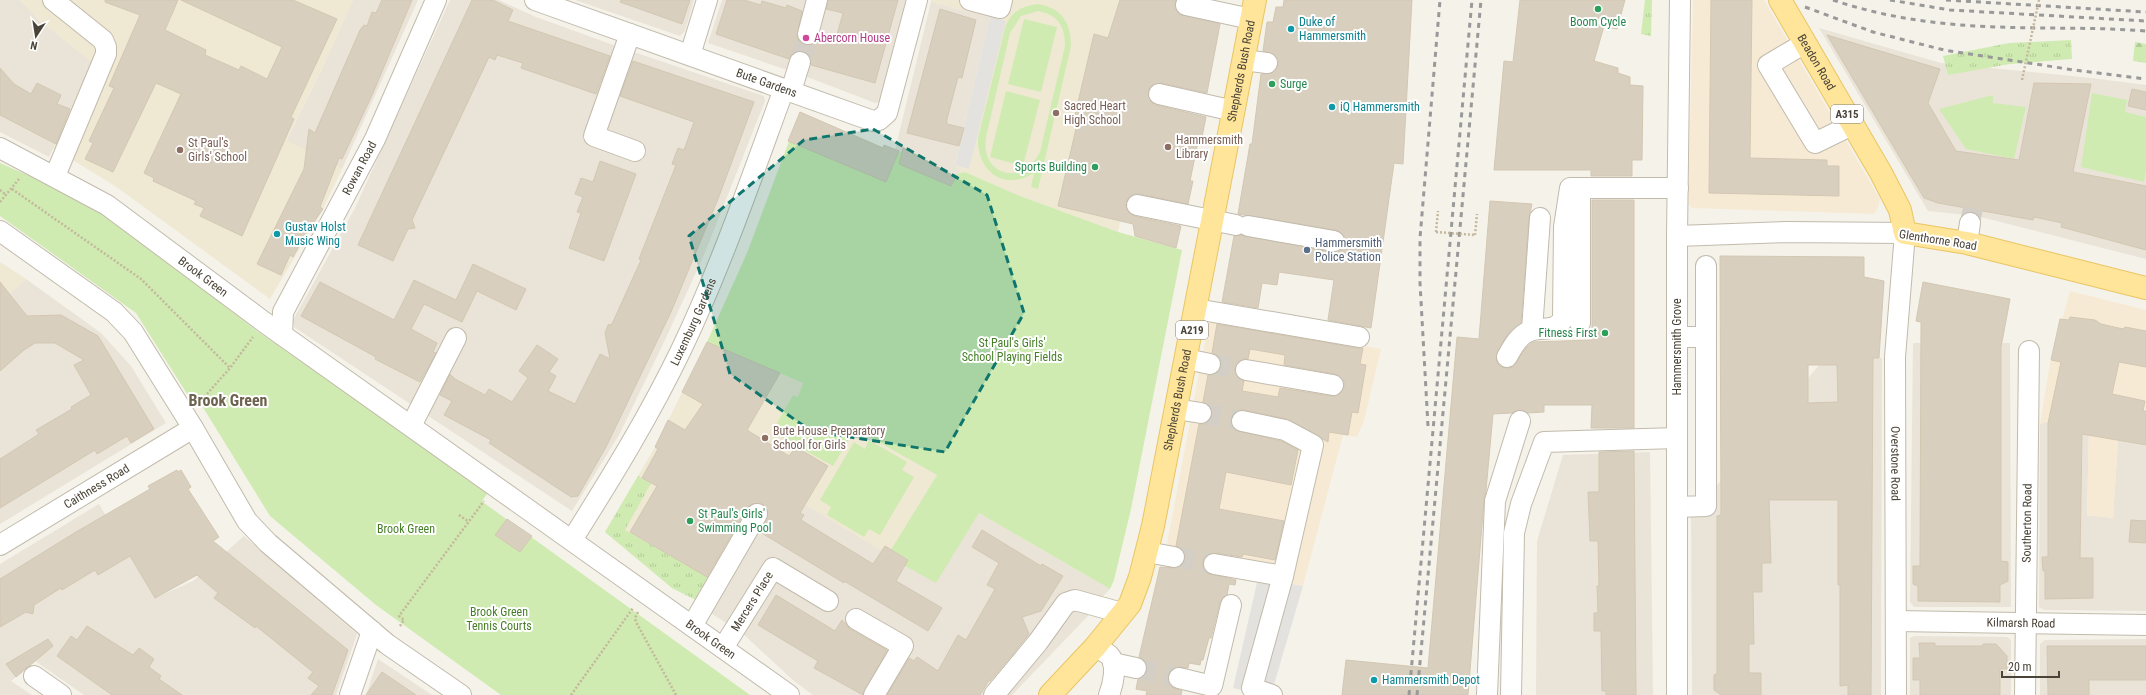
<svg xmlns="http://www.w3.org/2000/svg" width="2146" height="695" viewBox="0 0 2146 695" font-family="'Roboto Condensed',sans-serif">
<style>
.residential{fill:#eae4d8}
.commercial{fill:#f7ead5}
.education{fill:#efe8d3}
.grass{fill:url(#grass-tufts)}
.forest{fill:url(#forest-firs)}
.green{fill:#cfebb1;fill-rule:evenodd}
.parking{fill:#e4e2de}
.building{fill:#d8cfbf;stroke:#d3c7b1;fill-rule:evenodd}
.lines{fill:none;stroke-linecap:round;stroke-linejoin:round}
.minor-tunnel{stroke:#d3cfc6;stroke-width:20;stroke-dasharray:20 10;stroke-linecap:butt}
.minor-casing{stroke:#c2bbac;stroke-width:22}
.major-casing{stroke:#e9c564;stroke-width:24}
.path{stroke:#c4b79c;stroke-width:2.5;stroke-dasharray:2 2;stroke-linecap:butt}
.minor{stroke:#fff;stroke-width:20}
.major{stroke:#ffe599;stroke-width:22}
.rail{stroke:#999;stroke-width:3;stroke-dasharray:5 5;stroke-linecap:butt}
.path-bridge{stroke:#c4b79c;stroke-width:2.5;stroke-dasharray:2 2;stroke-linecap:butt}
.marked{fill:#0f766e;fill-opacity:0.2;stroke:#0f766e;stroke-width:3;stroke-dasharray:8 5;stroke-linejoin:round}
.leisure-dot{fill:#2e9e5b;stroke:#fff;stroke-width:1.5}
.culture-dot{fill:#0f9aa8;stroke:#fff;stroke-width:1.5}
.hotel-dot{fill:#d1479c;stroke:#fff;stroke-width:1.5}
.education-dot{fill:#8d6e63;stroke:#fff;stroke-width:1.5}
.service-dot{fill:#5c6f8a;stroke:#fff;stroke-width:1.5}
.labels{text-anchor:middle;stroke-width:4;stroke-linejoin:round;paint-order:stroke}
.shield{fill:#fff;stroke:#807b73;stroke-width:1}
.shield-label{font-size:11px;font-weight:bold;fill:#4a4337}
.culture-label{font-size:12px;fill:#0d838f;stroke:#fff;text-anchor:start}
.leisure-label{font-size:12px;fill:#27864d;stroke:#fff;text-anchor:start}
.hotel-label{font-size:12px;fill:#b23c85;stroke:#fff;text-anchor:start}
.street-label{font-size:12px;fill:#4a4337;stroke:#fff}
.education-label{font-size:12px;fill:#785e54;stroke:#fff;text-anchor:start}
.service-label{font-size:12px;fill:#4e5e75;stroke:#fff;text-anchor:start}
.park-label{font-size:12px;fill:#467f27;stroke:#fff}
.district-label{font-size:16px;font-weight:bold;fill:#6d624e;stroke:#fff}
</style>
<defs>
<pattern id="grass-tufts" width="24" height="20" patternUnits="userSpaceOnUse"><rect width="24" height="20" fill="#cfebb1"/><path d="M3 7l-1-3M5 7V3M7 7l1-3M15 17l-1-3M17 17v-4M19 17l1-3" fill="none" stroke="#b3cb99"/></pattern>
<pattern id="forest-firs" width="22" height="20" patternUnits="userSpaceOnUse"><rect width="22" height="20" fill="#cfebb1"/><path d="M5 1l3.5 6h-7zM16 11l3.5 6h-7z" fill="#b3cb99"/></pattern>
</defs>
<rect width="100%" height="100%" fill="#f5f2ea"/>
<g class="residential">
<path d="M0,0H20L40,21L93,62L49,157L0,132Z"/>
<path d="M353,0H418L342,169L286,141L322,69Z"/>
<path d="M450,0H499L536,17L619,47L764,96L765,101L704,255L665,340L619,435L572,511L294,327L293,320L355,208Z"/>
<path d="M575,0H694L685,31L680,36Z"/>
<path d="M722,0H907L880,102L875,103L802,75L708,43Z"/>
<path d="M931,2L990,17L955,164L962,173L953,175L895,150Z"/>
<path d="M1819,28L1941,63L2091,78L2146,85V259L1977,216L1928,211Z"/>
<path d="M26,279L101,333L131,366L166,423L0,524V302Z"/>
<path d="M1913,343H2010L2011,607H1914L1910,602Z"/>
<path d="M1825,358H1882L1881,695H1692L1691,516Z"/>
<path d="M2045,422L2089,432L2087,515L2113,518L2118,440L2146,446V611L2044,610L2039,607L2040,424Z"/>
<path d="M1650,452L1653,695H1536L1537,541L1563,455Z"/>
<path d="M931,485L1110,589L1101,598L1088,616L1012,695H813L794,681L742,633L709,612L783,491L811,508L891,549Z"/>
<path d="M99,504L155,598L193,581L244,536L357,634L336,695H84L35,661L11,681L32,695H0V564Z"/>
<path d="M1914,636L2007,637L2011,640V695H1910V638Z"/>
<path d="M2146,639V695H2040V644L2045,640Z"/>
<path d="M378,659L432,695H366Z"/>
</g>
<g class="commercial">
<path d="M1693,0H1764L1880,199L1878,208L1874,214L1692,208L1688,203Z"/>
<path d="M2070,291L2146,310V446L2118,440L2113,518L2087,515L2089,432L2045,422L2040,424L2050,363Z"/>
<path d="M1209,320L1381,349L1364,421L1357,437L1343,435L1303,586L1164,560Z"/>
</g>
<g class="education">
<path d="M20,0H353L322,69L286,140L342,169L323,209L270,299L115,186L53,148L92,62L40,21Z"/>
<path d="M931,0H1169L1118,232L1020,196L965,172L962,173L955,165L990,17L931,2Z"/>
<path d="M0,262L26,279L0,303Z"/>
<path d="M707,342L804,383L798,397L937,475L891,550L885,546L882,551L783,491L726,585L696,600L672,588L605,532L655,447Z"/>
</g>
<g class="grass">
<path d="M1645,0H1652L1651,36L1641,34Z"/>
<path d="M2071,40L2072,59L2010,64L1948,75L1943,56L2009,43Z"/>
<path d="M638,476L651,483L625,530L709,578L696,600L672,588L605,532Z"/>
</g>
<path class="forest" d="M2135,42L2146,44V63L2133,61Z"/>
<g class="green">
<path d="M1038,4C1062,8 1071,23 1071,46L1038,189L1031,187L1034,173C1003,192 977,171 978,138L1005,28C1011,12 1021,6 1038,4ZM1038,11C1058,15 1065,26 1065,46L1040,152C1023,187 980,176 986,137L1010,33L1021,16Z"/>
<path d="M1024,19L1057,27L1041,92L1008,84Z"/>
<path d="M1006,91L1040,100L1023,166L990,157Z"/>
<path d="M2092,93L2127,100L2125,112L2146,117V170L2144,182L2081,167Z"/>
<path d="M1993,95V103L2026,107L2014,159L1966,149L1939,109Z"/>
<path d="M800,112L883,148L904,153L908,150L953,175L965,172L1020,196L1118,232L1182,250L1131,509L1114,580L1110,589L979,513L936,583L905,566L908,559L891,550L937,475L855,429L833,466L772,432L793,395L798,397L803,383L707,342L747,253Z"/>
<path d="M0,163L79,198L98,209L257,331L489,491L482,501L484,503L750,695H501L376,605L270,516L199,401L194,405L136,313L0,216Z"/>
<path d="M869,440L907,462L902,470L914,477L880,535L869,529L864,537L827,515L831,507L820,500L854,442L865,449Z"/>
</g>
<g class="parking">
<path d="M990,17L1006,21L969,169L955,165Z"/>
<path d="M1258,578L1303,586L1273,688L1258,694L1233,688Z"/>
</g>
<g class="building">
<path d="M105,0H178L165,30L206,50L205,55L239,70L241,66L267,79L282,47L181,0H293L337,19L291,117L294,119L242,236L200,216L204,208L194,204L196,201L153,181L154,178L144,173L181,94L156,83L113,172L85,159L93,143L89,141L114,88L109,86L140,15L105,2Z"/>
<path d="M382,0H412L373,93L342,159L339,158L320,207L323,209L307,232L293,257L290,255L281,275L257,264L304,169L309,129L315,133L360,30L364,25L367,26L372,12L376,13Z"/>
<path d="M472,0H493L513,10L508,21L610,56L596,94L521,68L523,63L497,55L495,60L489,57L412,220L415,228L408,229L393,261L358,245Z"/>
<path d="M621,0H690L682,24L620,2Z"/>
<path d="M727,0H744L761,5L762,1L786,8L787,5L802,11L797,37L800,42L805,45L816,42L819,37L835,42L843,13L826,9L828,0H898L875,83L811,65L809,55L803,51L793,53L789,59L716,34Z"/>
<path d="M1120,0H1176L1175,8L1179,14L1220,24L1207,93L1161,83L1151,86L1148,92L1151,102L1156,105L1206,117L1202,137H1199L1190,181H1193L1188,204L1139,194H1133L1126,202V209L1134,216L1181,226L1176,248L1135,236L1133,224L1058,206L1079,116L1075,115L1094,34L1108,38Z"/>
<path d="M1284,0H1412L1403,164L1394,163L1371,328L1328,320L1334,280L1279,272L1277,285L1262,283L1258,308L1222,302L1234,236L1241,235L1332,252H1338L1345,243V237L1336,230L1238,214L1250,144H1252L1261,74L1272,73L1278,65V59L1274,54L1263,51L1267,22H1273L1276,7H1283Z"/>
<path d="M1520,0H1625L1617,29L1604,26L1594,61L1618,68V73L1630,77V85L1643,86L1642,160H1632V176H1591V170H1494L1504,61L1513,62Z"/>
<path d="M1711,0H1752L1750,158L1827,160V166H1839V196L1709,193Z"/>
<path d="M940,9L976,20L962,78L958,77L947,119V124L964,128L959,146L907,133Z"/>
<path d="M1827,35L1940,69L1928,103L1956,151L2019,160L2034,83L2091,84L2073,172L2146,186V250L2061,227L2062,223L2034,217L2033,220L1938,203L1924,198Z"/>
<path d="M633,61L754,102L718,199L671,312L606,447L578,496L571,497L489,443L491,440L444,415L452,401L440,395L450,374L455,379L485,395L489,389L512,402L528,378L519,371L537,345L558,359L549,372L556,376L548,391L575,404L600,354L610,359L605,333L608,325L612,324L641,260L639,259L676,165L672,164L678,148L684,150L694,122L620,96Z"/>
<path d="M0,68L14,84L31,94L37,83L61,95L57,104L70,109L56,144L0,115Z"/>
<path d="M2132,89L2146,92V110L2128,106Z"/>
<path d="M800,112L883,148L884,145L899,151L886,182L788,141Z"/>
<path d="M903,148L956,177L951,186L899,164Z"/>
<path d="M600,161L636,174L604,261L569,248L581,213L577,212L583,197L575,194L581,178L593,182Z"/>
<path d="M1592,200H1634V428H1591L1592,405H1544V412L1528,413L1518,410L1512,413L1493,414L1486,490L1484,501L1468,695H1342L1346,660L1428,668L1457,337L1479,339L1490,201L1532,204L1529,217L1521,323L1505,338L1496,357L1497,363L1501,367L1508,368L1513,367L1526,348L1533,342L1592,340Z"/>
<path d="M1720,256L1864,257V277L1884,281L1879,358H1873L1871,695H1848V685L1840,686V585H1838V500H1769L1771,563H1762V592H1753L1754,644H1749V673H1761V695H1721L1714,690V675L1717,674V516L1721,515ZM1808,365H1837L1838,402L1808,403Z"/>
<path d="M473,264L526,289L516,310L477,291L462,322L424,304L411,329L437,343L433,352L436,353L420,382L375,359L376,357L301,316L320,282L394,320L414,280L456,300Z"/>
<path d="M0,282L27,316L61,315L98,336L154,429L131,443L127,436L97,454L95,450L0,508V459L39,434L36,430L72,409L71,407L91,395L74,365L84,360L55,343H35L24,350L0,371Z"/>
<path d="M1923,282L2010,299L2001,347V561L2008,562V581L2000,585V602L1918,601V586L1913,584V566H1920L1921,322L1916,321Z"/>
<path d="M2070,317L2095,320L2101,324L2123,329L2125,327L2146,331V367L2119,362L2112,394L2145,401L2143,411H2146V445L2082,434L2080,558H2093V598L2045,599V571H2043L2042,557H2048V423L2061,362L2051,360L2060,319L2069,320Z"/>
<path d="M1217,324L1357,348H1363L1360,364L1366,365L1358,413L1352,412L1348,435L1329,432L1328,442L1287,419L1244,410H1238L1233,414L1231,424L1235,430L1281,441L1298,450L1291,485L1226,472L1219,509L1284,521L1275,560L1243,554L1242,557L1216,553L1205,556L1203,562V568L1207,573L1236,580L1235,585L1229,584L1227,595L1220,602L1211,638H1209L1203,660H1201L1200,665L1189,663L1188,668L1176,667L1170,670L1168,676V682L1171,687L1182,691L1181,695H1146L1147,691L1136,689L1138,679L1144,676L1147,670L1144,660L1139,657L1160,567L1177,568L1182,565L1185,559V553L1176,546L1199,424H1205L1212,415V409L1203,402L1208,375L1218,372L1221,366L1218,356L1212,353ZM1250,349L1285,355L1284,365L1335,374L1344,381V387L1337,396H1331L1280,388L1278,397L1242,391L1244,381L1235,374V368L1242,359H1248Z"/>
<path d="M707,342L780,373L747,430L789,456L796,447L828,466L800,513L804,515L801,520L873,564L885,546L908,560L896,581L942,608L928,631L844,581V583L760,532L768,514L767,509L762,504H752L747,508L707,577L630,532L657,486L642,478L658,449L655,447L668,420L685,430L703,404L682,392Z"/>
<path d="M1634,451L1636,695H1606V691H1602L1601,631H1594V613H1598L1597,586H1599L1598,541H1590L1588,492H1599V452Z"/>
<path d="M177,470L178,472L181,470L191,487L188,489L219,537L213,541L348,650L332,695H311L319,686L308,678L313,672L256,626L255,628L214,598L218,593L197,575L155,598L130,556L98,575L95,570L62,590L61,588L34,605L33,614L26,612L0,627V579L76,532L150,489L148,486Z"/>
<path d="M507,519L532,536L520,552L495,535Z"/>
<path d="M2131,520L2146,521V543L2129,542Z"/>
<path d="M982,530L1041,566L1042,564L1063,576L1041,611L1022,617L1029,634L1026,638L990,681L989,680L980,695H887L909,658L914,661L917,657L938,671L958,635L966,640L995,589L987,585L999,563L972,547Z"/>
<path d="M776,595L835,631L842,620L850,629L887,650L863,695L814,668L818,661L758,625Z"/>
<path d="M87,626L133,655L139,648L154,659L149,667L161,676L159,679L182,695H112L57,656L71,636L77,640Z"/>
<path d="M48,639L53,646L16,677L6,664Z"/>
<path d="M1919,643H1935V646H1983V644H1996L2007,656V669H2000V695H1920V680H1913V658H1920Z"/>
<path d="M2047,646H2146V680H2089V695H2048Z"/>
<path d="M382,672L416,695H366Z"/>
</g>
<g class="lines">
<g class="minor-tunnel">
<path d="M800,62L808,34"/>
<path d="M1970,223L1973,208"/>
<path d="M1210,364L1246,370"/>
<path d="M1201,413L1242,421"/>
<path d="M1174,557L1214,564"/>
<path d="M1136,668L1179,678"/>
</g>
<g class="minor-casing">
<g id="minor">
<path d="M53,0L103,40L106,47V54L55,176"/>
<path id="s1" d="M535,0L873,121L879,120L887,113L917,0"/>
<path d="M970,0L1000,8L1002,0"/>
<path d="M1186,5L1251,19"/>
<path d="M630,34L594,136L635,151"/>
<path d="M808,34L817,0"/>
<path d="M1805,43L1768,65L1815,143L1852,125"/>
<path d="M690,55L707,0"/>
<path d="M1243,60L1267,63"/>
<path d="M791,91L800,62"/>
<path d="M1159,94L1234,111"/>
<path id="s2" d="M0,148L107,205L264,322L789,695"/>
<path d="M1580,188V323"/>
<path d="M1137,205L1236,225"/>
<path d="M1248,226L1334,241"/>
<path d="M0,231L114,312L133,332L193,428L247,521L268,543L387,644L461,695"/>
<path id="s3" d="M1677,236L1787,232L1905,233L1895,357L1896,695"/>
<path d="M1967,243L1970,223"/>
<path d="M1196,309L1359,337"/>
<path d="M1532,330L1540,218"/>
<path id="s4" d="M282,335L283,312L375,139L436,0"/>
<path d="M1677,337H1706V506L1677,507"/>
<path d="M1706,337V266"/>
<path d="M1507,357C1513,346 1520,333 1533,330C1545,327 1555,332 1563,319L1564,227L1570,188H1678"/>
<path d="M1186,359L1210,364"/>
<path d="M1246,370L1333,385"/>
<path d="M1176,409L1201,413"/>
<path d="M1242,421L1285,430L1313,445L1283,576L1252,688L1272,695"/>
<path d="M411,426L456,338"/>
<path id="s5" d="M572,540C611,478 650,415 682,348C722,264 752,176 784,89"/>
<path id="s6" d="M0,545L193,428"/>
<path d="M1147,552L1174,557"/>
<path d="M1214,564L1283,576"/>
<path d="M856,619L903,646L874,695"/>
<path id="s7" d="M1896,621L2146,625"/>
<path d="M692,626L757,514"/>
<path d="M1095,647C1100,649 1105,652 1109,655C1118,664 1113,685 1109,695"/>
<path id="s8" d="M723,648L773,568L828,601"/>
<path d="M1113,663L1136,668"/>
<path d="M34,676L61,695"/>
<path d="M1179,678L1212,686L1231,605"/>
<path d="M350,695L372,631"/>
<path d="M994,695L1038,642L1066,603L1075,600L1122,613"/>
<path d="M1487,695L1495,501L1520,421"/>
<path d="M1511,695L1514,533L1521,504L1544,442L1677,438"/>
<path d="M1677,695V236L1680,0"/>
<path id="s9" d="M2025,695L2029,351"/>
</g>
</g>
<g class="major-casing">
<g id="major">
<path id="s10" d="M1780,0L1881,173L1900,210L1905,233L1967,243L2146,288"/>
<path id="s11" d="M1050,695L1095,647L1130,604L1140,577L1153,526L1255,0"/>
</g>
</g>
<g class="path">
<path d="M12,189L141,279L230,368"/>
<path d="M0,190L6,195"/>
<path d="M0,202L19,179"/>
<path d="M1436,232L1438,211"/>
<path d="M1475,235L1477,214"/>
<path d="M199,403L230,368L253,337"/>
<path d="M459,515L469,522"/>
<path d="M638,612L635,618L636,622L676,695"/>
<path d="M400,626L404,620L399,616L484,501"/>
<path d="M571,695L633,608"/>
</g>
<use href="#minor" class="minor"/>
<use href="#major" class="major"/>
<g class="rail">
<path d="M1833,0C1886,18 1941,25 1997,27C2047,29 2096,27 2146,31"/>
<path d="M1890,0L1950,10L2146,21"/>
<path d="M1946,0L2146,12"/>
<path d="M1805,7L1873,32L1944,50L2074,70L2146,79"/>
<path d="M1428,426L1420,283V238L1440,0"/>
<path d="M1409,695L1472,0"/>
<path d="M1417,695L1481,0"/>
</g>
<g class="path-bridge">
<path d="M2022,80L2039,0"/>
<path d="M1436,232L1475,235"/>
</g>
</g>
<path class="marked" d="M873,129L987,195L1024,313L945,452L811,431L730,374L689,236L804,140Z"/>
<g class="leisure-dot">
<circle cx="1598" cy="9" r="4"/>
<circle cx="1272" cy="84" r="4"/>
<circle cx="1095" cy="167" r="4"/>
<circle cx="1605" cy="333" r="4"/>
<circle cx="690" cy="521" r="4"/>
</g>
<g class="culture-dot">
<circle cx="1291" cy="29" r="4"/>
<circle cx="1332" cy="107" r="4"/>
<circle cx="277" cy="234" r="4"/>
<circle cx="1374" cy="680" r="4"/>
</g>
<circle class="hotel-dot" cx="806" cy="38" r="4"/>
<g class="education-dot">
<circle cx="1056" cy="113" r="4"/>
<circle cx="1168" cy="147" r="4"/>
<circle cx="180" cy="150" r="4"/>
<circle cx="765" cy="438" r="4"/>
</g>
<circle class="service-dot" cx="1307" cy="250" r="4"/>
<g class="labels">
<g class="shield">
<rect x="1831" y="105" width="32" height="18" rx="3"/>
<rect x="1176" y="321" width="32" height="18" rx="3"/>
</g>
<g class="shield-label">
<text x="1847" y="118">A315</text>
<text x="1192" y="334">A219</text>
</g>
<g class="culture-label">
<text x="1299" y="26">Duke of<tspan x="1299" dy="14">Hammersmith</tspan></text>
<text x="1340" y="111">iQ Hammersmith</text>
<text x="285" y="231">Gustav Holst<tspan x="285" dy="14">Music Wing</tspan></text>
<text x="1382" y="684">Hammersmith Depot</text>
</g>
<g class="leisure-label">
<text x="1598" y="26" text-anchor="middle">Boom Cycle</text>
<text x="1280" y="88">Surge</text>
<text x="1087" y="171" text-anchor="end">Sports Building</text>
<text x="1597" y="337" text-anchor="end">Fitness First</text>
<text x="698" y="518">St Paul's Girls'<tspan x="698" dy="14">Swimming Pool</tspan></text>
</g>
<g class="hotel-label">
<text x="814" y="42">Abercorn House</text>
</g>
<g class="street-label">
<text dy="4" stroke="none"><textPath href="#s10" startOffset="72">Beadon Road</textPath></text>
<text dy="4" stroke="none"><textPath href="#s11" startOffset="666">Shepherds Bush Road</textPath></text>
<text dy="4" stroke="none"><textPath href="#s1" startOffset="246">Bute Gardens</textPath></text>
<text dy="4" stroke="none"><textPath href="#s4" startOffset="186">Rowan Road</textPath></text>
<text transform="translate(1938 240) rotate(9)" y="4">Glenthorne Road</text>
<text dy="4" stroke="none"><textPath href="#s2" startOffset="241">Brook Green</textPath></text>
<text dy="4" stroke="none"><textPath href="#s5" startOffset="250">Luxemburg Gardens</textPath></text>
<text transform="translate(1677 347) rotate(-90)" y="4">Hammersmith Grove</text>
<text dy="4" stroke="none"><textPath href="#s11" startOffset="331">Shepherds Bush Road</textPath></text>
<text dy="4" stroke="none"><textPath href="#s3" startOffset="459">Overstone Road</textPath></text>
<text dy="4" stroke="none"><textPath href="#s6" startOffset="113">Caithness Road</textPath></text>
<text dy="4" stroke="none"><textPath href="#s9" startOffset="172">Southerton Road</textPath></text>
<text dy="4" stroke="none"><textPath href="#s8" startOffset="55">Mercers Place</textPath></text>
<text dy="4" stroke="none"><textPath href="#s7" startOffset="125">Kilmarsh Road</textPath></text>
<text dy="4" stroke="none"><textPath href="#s2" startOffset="865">Brook Green</textPath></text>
</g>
<g class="education-label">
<text x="1064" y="110">Sacred Heart<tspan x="1064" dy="14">High School</tspan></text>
<text x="1176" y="144">Hammersmith<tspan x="1176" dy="14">Library</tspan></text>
<text x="188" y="147">St Paul's<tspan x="188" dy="14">Girls' School</tspan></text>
<text x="773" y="435">Bute House Preparatory<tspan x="773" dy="14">School for Girls</tspan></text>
</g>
<g class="service-label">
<text x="1315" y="247">Hammersmith<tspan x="1315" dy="14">Police Station</tspan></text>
</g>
<g class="park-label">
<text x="1012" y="347">St Paul's Girls'<tspan x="1012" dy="14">School Playing Fields</tspan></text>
<text x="406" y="533">Brook Green</text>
<text x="499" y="616">Brook Green<tspan x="499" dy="14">Tennis Courts</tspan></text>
</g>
<g class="district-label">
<text x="228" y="406">Brook Green</text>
</g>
</g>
<g transform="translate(36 36) rotate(192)" stroke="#ffffff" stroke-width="3" paint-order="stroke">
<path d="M0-3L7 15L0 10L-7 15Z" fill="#4a4337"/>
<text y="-6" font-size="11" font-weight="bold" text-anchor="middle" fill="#4a4337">N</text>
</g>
<path d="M2002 671v6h57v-6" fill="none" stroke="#4a4337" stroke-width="2"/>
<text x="2008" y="671" font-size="12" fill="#4a4337" stroke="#ffffff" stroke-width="3" paint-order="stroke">20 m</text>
</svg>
